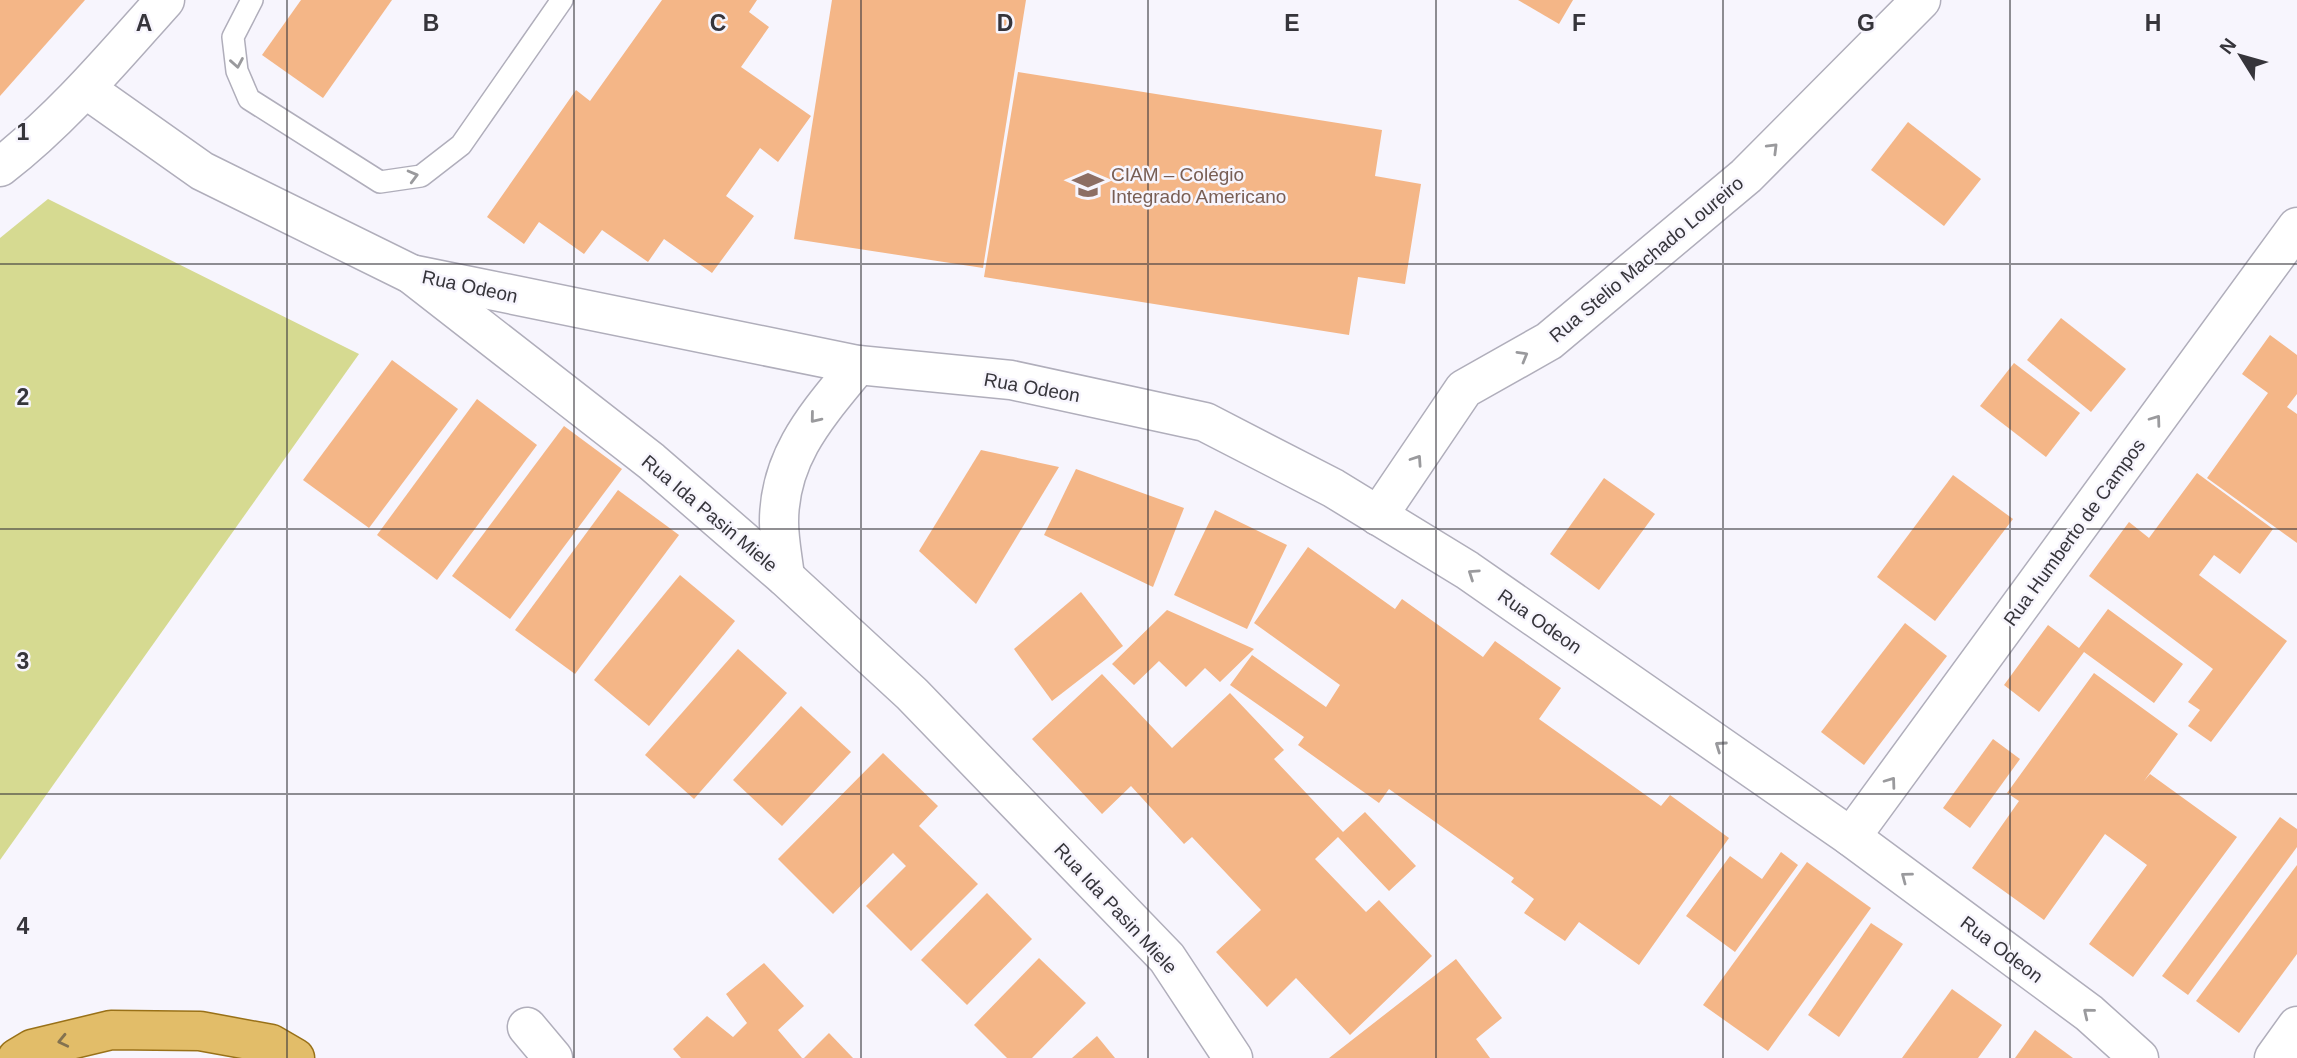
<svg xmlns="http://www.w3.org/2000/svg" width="2297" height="1058" viewBox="0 0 2297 1058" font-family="Arial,sans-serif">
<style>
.green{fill:#d6da91}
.building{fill:#f4b687}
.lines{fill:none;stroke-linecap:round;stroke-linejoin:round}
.lane-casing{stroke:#b0aebb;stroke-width:24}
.street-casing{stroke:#b0aebb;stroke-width:41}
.primary-casing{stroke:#997118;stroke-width:41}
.lane{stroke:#fff;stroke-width:21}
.street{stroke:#fff;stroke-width:38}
.primary{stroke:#e2bd69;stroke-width:38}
.oneway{stroke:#9a9a9d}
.oneway2{stroke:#837250}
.grid{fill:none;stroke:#36353b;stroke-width:2;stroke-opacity:0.55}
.labels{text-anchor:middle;stroke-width:5;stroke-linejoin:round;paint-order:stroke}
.education-label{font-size:19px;fill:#785e54;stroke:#f7f5fd;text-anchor:start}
.street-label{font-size:19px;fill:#36353b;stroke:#f7f5fd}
.grid-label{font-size:23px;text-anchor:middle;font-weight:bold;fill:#36353b;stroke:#f7f5fd;stroke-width:5;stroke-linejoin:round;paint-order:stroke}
</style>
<rect width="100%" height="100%" fill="#f7f5fd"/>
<path class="green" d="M48,199L359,354L0,860V238Z"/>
<g class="building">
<path d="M0,0H85L0,96Z"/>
<path d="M301,0H392L323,98L262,55Z"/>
<path d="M662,0H757L749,12L769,27L741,67L811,116L778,162L760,148L726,196L754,216L712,273L664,239L648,262L602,230L584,254L539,222L524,244L487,217L576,90L590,101Z"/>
<path d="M832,0H1026L983,268L794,239Z"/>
<path d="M1518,0H1573L1559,24Z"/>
<path d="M1018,72L1382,130L1375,176L1421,184L1405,284L1358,277L1349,335L984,277Z"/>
<path d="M1908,122L1981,179L1944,226L1871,170Z"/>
<path d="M2061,318L2126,369L2091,412L2027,360Z"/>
<path d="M2270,335L2297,355V394L2287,407L2297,414V543L2207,478L2268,393L2242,374Z"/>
<path d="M392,360L458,409L369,528L303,480Z"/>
<path d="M2014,363L2080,413L2046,457L1980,406Z"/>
<path d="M477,399L537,445L437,580L377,535Z"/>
<path d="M564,426L622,469L510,619L452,576Z"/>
<path d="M981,450L1059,467L976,604L919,551Z"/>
<path d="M1076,469L1184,508L1153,587L1044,535Z"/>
<path d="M2197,473L2273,529L2240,574L2214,555L2199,575L2287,641L2211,742L2188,726L2200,710L2188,702L2213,669L2089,576L2129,522L2149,538Z"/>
<path d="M1953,475L2013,519L1935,621L1877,577Z"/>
<path d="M1604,478L1655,514L1599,590L1550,554Z"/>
<path d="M618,490L679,535L575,674L515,630Z"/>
<path d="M1215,510L1287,545L1247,629L1174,595Z"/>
<path d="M1308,547L1395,609L1402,599L1483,657L1495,641L1561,688L1539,719L1661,806L1670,795L1729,838L1639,965L1579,922L1565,941L1524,913L1534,899L1511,882L1514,878L1389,789L1379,803L1298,745L1304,737L1230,685L1252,655L1326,707L1340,685L1254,623Z"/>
<path d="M680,575L735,621L649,726L594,680Z"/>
<path d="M1081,592L1123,646L1052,701L1014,649Z"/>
<path d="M2108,609L2183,664L2154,703L2084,652L2039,712L2004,685L2048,625L2079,648Z"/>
<path d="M1167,610L1254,649L1220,682L1205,668L1186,687L1159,661L1134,685L1112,664Z"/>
<path d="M1905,623L1947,656L1864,765L1821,732Z"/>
<path d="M738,649L787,693L694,799L645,755Z"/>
<path d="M2094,673L2178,734L2144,781L2150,774L2237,837L2133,977L2089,944L2147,865L2105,834L2044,920L1972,868L2019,801L2007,793Z"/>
<path d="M1102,674L1172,748L1230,693L1284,750L1274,759L1343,832L1365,812L1416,866L1389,891L1338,837L1315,859L1366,912L1379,900L1432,956L1350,1035L1296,978L1267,1007L1216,952L1261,910L1192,837L1184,844L1131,786L1102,814L1032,739Z"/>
<path d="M801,706L851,752L782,826L733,780Z"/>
<path d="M1993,739L2020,759L1970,828L1943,808Z"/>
<path d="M883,753L938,806L919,826L978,884L911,951L866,906L906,866L893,853L833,914L778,859Z"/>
<path d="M2280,817L2297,829V847L2188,995L2162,976Z"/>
<path d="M1781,852L1798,865L1735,952L1686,916L1730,856L1762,879Z"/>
<path d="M1807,862L1871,908L1768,1051L1703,1005Z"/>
<path d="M2297,865V954L2239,1033L2196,1001Z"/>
<path d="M987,893L1032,939L967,1005L921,960Z"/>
<path d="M1871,923L1903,944L1839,1037L1808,1015Z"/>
<path d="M1039,958L1086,1003L1032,1058H1007L974,1025Z"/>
<path d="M1456,959L1502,1018L1476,1039L1490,1058H1329Z"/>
<path d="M764,963L804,1006L778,1030L802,1058H681L673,1049L707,1016L733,1037L747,1023L726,994Z"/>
<path d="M1952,989L2002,1025L1978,1058H1902Z"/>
<path d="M2035,1030L2073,1058H2015Z"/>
<path d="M829,1033L853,1058H804Z"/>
<path d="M1097,1036L1115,1058H1072Z"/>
</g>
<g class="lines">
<g class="lane-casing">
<path id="lane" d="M252,0L233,37L237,71L249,99L380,182L421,176L461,145L562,0"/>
</g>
<g class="street-casing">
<g id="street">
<path d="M86,89L202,171L411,274L651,461L785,577L912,694L1167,958L1233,1058"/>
<path d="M0,167C62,119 113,58 165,0"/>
<path d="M411,274L858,365L1011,380L1205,422L1333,488L1467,570L1851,837L2089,1013L2139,1058"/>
<path d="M1378,516L1464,389L1549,341L1746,176L1921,0"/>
<path d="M785,577C783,559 779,540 779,522C779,455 819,413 858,365"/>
<path d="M1851,837L2297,227"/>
<path d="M527,1027L553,1058"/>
<path d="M2274,1058L2297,1026"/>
</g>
</g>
<g class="primary-casing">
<path id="primary" d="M17,1058L32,1049L111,1030L200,1031L271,1044L295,1058"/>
</g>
<use href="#lane" class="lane"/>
<use href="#street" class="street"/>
<use href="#primary" class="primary"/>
</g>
<defs><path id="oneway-chevron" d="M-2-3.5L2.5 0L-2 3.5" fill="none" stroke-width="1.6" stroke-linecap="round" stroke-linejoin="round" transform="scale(1.75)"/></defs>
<g class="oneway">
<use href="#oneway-chevron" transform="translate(237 63) rotate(80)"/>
<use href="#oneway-chevron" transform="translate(1773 148) rotate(-45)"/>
<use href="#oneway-chevron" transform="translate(413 176) rotate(-15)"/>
<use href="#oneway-chevron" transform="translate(1523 356) rotate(-30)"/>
<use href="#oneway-chevron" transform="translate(815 418) rotate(129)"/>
<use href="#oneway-chevron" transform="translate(2156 420) rotate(-54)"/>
<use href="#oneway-chevron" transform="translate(1417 460) rotate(-56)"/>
<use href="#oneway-chevron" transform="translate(1473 574) rotate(-146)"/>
<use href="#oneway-chevron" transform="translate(1720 746) rotate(-145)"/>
<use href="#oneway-chevron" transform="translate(1891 782) rotate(-54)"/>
<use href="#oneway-chevron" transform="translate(1906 877) rotate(-143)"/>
<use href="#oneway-chevron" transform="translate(2088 1013) rotate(-141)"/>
</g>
<use class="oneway2" href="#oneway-chevron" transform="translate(63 1041) rotate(167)"/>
<path class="grid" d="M287,0V1058M574,0V1058M861,0V1058M1148,0V1058M1436,0V1058M1723,0V1058M2010,0V1058M0,264H2297M0,529H2297M0,794H2297"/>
<defs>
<g id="school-bare" transform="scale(2.415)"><path d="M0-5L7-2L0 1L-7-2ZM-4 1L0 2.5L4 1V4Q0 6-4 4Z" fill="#8d6e63" stroke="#f7f5fd" stroke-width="2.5" paint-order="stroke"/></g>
</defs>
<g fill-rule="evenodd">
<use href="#school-bare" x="1088" y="185"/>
</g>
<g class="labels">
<g class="education-label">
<text x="1111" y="181">CIAM – Colégio<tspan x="1111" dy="22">Integrado Americano</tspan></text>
</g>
<g class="street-label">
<text transform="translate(1646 259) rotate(-40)" y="7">Rua Stelio Machado Loureiro</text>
<text transform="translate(470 286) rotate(12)" y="7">Rua Odeon</text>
<text transform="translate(1032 387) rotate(10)" y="7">Rua Odeon</text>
<text transform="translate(710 513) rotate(40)" y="7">Rua Ida Pasin Miele</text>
<text transform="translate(2074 532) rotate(-54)" y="7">Rua Humberto de Campos</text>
<text transform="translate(1540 621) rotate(35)" y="7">Rua Odeon</text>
<text transform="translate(1116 908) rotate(47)" y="7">Rua Ida Pasin Miele</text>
<text transform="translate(2002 949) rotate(37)" y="7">Rua Odeon</text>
</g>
</g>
<g class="grid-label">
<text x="144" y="31">A</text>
<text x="431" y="31">B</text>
<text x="718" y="31">C</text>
<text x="1005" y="31">D</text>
<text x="1292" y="31">E</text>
<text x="1579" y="31">F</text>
<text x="1866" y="31">G</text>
<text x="2153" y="31">H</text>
<text x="23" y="140">1</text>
<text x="23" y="405">2</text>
<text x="23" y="669">3</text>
<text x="23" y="934">4</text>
</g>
<g transform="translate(2241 56) rotate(307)" stroke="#f7f5fd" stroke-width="5" paint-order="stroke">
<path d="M0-5L12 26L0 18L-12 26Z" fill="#36353b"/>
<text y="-10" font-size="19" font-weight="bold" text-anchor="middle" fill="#36353b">N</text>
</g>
</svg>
